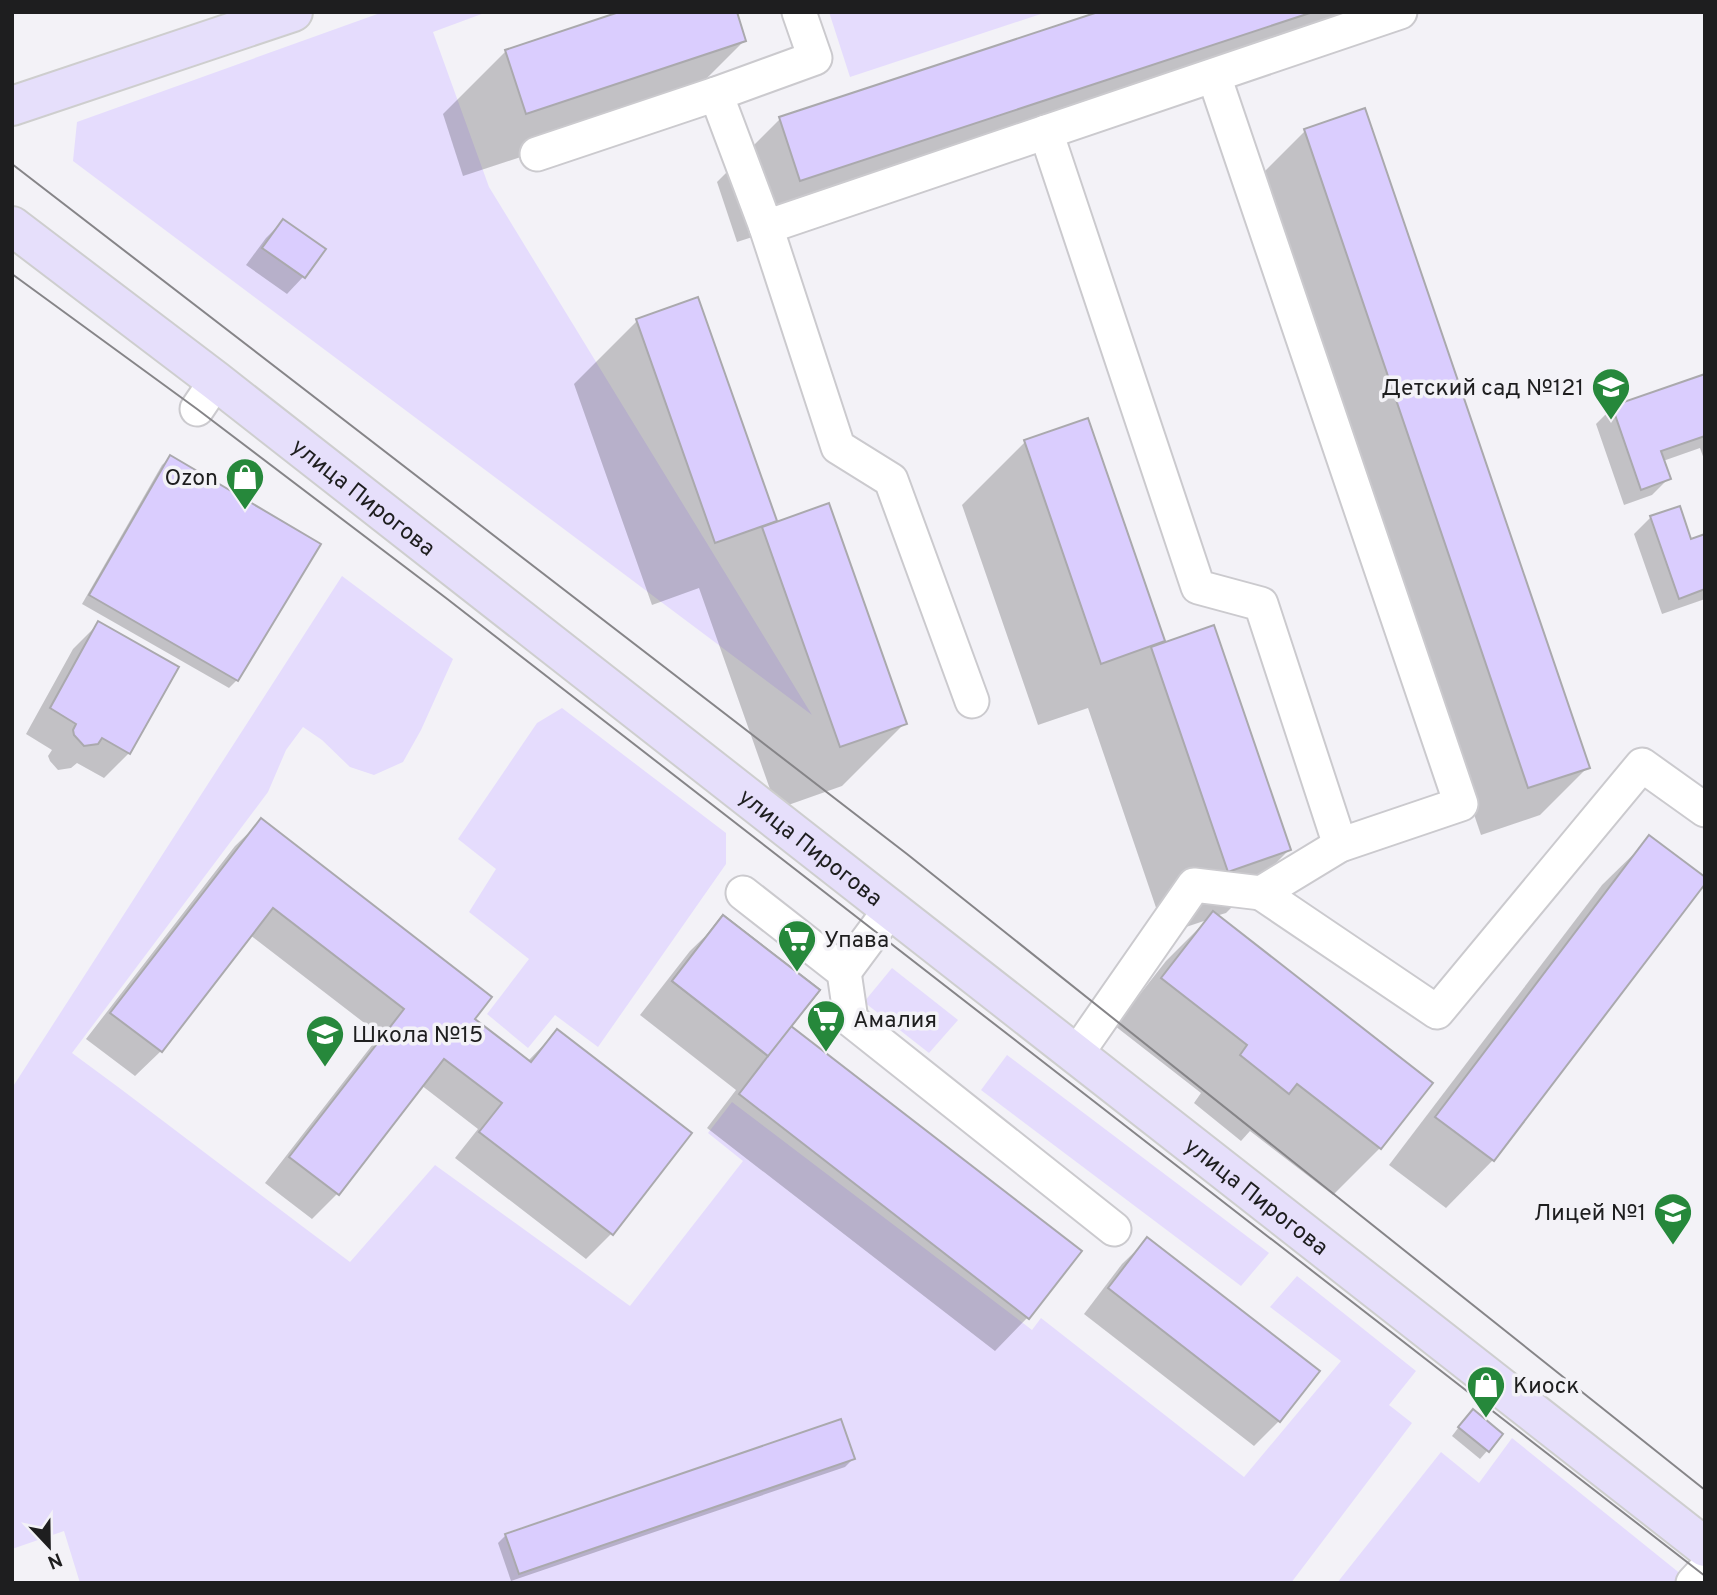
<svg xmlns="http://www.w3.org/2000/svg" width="1717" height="1595" viewBox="0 0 1717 1595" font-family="Overpass,sans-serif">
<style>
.green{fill:#e5dcfd;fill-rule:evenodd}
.shadow{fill:#0003}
.building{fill:#dacdfe;stroke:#aaa9ad;stroke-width:2}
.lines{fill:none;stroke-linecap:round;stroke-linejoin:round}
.minor-casing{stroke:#cbcace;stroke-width:37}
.major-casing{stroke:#cecece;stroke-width:42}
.minor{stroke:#fff;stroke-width:33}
.major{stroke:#e6dffb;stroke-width:38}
.tram{stroke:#868588;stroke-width:2}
.labels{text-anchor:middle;stroke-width:7;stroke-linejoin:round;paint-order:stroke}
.poi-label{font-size:23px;fill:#1e1e1f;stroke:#f3f2f7;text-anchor:start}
.street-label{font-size:23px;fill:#1e1e1f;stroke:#f3f2f7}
</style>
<rect width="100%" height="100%" fill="#f3f2f7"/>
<g class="green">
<path d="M383,12H487L433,32L489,187L812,715L73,161L77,122Z"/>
<path d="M829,12H1047L850,77Z"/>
<path d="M342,576L453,659L421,730L403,762L374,775L350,767L322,740L303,727L286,750L268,792L72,1053C166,1122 257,1193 350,1262L435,1165L630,1306L743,1161L708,1133L732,1102L1032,1330L1041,1318L1244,1477L1341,1361L1270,1307L1297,1276L1416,1371L1389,1405L1412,1423L1291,1583H80L64,1531L12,1549V1088ZM841,1419L854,1459L519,1574L506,1533Z"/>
<path d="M562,708L726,833V864L598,1047L555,1015L528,1048L487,1014L529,959L469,912L496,869L458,839L537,723Z"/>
<path d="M892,968L958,1020L929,1053L864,1002Z"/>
<path d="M1007,1055L1269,1253L1241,1286L981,1090Z"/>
<path d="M1512,1438L1682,1575L1675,1583H1337L1441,1452L1479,1483Z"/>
</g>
<g class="shadow">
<path d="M1104,12H1410L1396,26L737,242L717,182L780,119Z"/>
<path d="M744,41L681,104L463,176L443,114L506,51Z"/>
<path d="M1305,131L1588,767L1540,815L1481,835L1258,178Z"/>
<path d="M283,221L323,250L303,277L287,294L246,265L266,238Z"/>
<path d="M697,300L776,523L905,723L842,786L777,809L699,588L652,605L574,384L637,321Z"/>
<path d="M1705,376V462L1700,448L1663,461L1669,478L1652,495L1624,505L1596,424L1613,407Z"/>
<path d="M1087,420L1164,644L1289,850L1226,913L1216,916L1380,1148L1333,1195L1250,1131L1241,1141L1194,1103L1201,1093L1115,1026L1166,961L1207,920L1165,934L1088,708L1038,725L962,505L1025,442Z"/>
<path d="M170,458L319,544L237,680L229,688L82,604L162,465Z"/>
<path d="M1651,517L1690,541L1705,536V599L1662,614L1634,534Z"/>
<path d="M98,624L129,753L104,778L77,763L71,768L58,770L50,761L48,756L52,750L26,734L73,649Z"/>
<path d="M261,821L473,1019L528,1061L557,1031L690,1133L611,1234L586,1259L455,1158L478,1129L421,1085L337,1194L312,1219L265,1183L380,1035L250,935L161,1051L135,1076L86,1039L235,846Z"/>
<path d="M1650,838L1705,882L1493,1160L1446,1208L1389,1165L1602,885Z"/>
<path d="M724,918L789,1027L1028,1317L995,1351L707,1128L736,1090L640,1015L690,951Z"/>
<path d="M1148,1239L1279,1421L1254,1446L1084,1314L1122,1264Z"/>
<path d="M1465,1419L1487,1451L1480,1459L1452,1436Z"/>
<path d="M853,1459L845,1467L511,1581L498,1543L506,1535Z"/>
</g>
<g class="building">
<path d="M619,12H737L746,41L526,114L505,50Z"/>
<path d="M1098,12H1313L800,181L779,117Z"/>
<path d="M1365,108L1590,768L1528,788L1304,129Z"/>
<path d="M283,219L326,249L305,278L262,248Z"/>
<path d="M698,297L777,521L715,543L636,319Z"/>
<path d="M1705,374V436L1661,451L1671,479L1641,490L1612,406Z"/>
<path d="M1088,418L1165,641L1101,664L1024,440Z"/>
<path d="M170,455L321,544L238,681L89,595Z"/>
<path d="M829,503L907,724L840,747L762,527Z"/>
<path d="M1680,506L1691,539L1705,534V589L1679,599L1650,516Z"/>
<path d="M98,621L179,667L130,754L102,738L98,744L84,746L74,735L73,730L76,724L50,708Z"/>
<path d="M1214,625L1291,850L1228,872L1151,647Z"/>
<path d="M261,818L492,997L475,1019L531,1062L557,1029L692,1133L613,1235L479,1132L502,1103L444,1059L339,1195L289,1157L404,1009L273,908L162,1052L110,1013Z"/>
<path d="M1649,835L1705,877V884L1494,1161L1435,1117Z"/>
<path d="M1213,911L1433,1083L1381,1149L1297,1084L1289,1094L1240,1055L1247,1045L1161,978Z"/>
<path d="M723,915L820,990L791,1026L1082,1251L1029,1319L739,1094L768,1056L672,981Z"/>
<path d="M723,915L820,990L768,1056L672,981Z"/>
<path d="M1147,1237L1320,1371L1280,1422L1108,1288Z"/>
<path d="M1473,1409L1503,1434L1489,1452L1458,1427Z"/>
<path d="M841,1419L855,1459L519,1574L505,1534Z"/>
</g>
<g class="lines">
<g class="minor-casing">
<g id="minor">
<path d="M799,12L815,58L716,94L766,227L1400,12"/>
<path d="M1214,76L1461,804L1340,845L1261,893L1437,1012L1642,765L1705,810"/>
<path d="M1046,132L1198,587L1261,604L1340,845"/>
<path d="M537,154L716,94"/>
<path d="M766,227L838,447L891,480L972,701"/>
<path d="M197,409L216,381"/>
<path d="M743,893L844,972L851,1020L1114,1229"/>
<path d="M844,972L890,910"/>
<path d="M1075,1056L1194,885L1261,893"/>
<path d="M1693,1583L1705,1570"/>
</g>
</g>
<g class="major-casing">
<g id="major">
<path d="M12,106L293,12"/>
<path id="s1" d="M12,226L216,381L1705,1547"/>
</g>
</g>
<use href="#minor" class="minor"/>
<use href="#major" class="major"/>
<g class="tram">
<path d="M12,164L907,854L1705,1490"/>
<path d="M12,274L197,409L446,598L1705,1576"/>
</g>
</g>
<defs>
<g id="school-pin" transform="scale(2.0125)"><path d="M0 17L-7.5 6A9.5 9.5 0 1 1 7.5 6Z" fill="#26883b" stroke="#f3f2f7"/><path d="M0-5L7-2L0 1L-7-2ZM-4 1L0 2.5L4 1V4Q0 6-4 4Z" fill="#fff"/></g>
<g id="shop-pin" transform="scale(2.0125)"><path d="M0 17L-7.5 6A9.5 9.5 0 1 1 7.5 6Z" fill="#26883b" stroke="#f3f2f7"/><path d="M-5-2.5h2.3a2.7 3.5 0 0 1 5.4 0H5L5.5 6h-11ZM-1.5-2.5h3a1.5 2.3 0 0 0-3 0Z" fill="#fff"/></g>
<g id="supermarket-pin" transform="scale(2.0125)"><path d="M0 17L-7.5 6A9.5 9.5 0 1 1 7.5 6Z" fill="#26883b" stroke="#f3f2f7"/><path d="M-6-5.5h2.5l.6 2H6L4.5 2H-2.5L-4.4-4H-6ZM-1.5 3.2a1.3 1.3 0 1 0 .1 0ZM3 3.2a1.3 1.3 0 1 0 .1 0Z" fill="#fff"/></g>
</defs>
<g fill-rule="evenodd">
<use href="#school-pin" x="1611" y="387"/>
<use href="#shop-pin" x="245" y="477"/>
<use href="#supermarket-pin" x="797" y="939"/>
<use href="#supermarket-pin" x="826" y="1019"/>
<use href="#school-pin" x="325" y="1034"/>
<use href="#school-pin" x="1673" y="1212"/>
<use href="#shop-pin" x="1486" y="1385"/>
</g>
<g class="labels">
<g class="poi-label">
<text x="1584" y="395" text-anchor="end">Детский сад №121</text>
<text x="218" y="485" text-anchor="end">Ozon</text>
<text x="824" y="947">Упава</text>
<text x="853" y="1027">Амалия</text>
<text x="352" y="1042">Школа №15</text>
<text x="1646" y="1220" text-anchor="end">Лицей №1</text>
<text x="1513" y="1393">Киоск</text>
</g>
<g class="street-label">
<text dy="8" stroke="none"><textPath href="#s1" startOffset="444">улица Пирогова</textPath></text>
<text dy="8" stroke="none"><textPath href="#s1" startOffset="1012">улица Пирогова</textPath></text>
<text dy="8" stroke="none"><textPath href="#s1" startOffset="1578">улица Пирогова</textPath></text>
</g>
</g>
<rect width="1717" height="1595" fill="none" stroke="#1e1e1f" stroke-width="28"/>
<g transform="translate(49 1546) rotate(158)" stroke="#f3f2f7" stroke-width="5" paint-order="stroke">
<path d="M0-5L12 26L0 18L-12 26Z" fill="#1e1e1f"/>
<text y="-10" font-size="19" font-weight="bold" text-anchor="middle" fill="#1e1e1f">N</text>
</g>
</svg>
